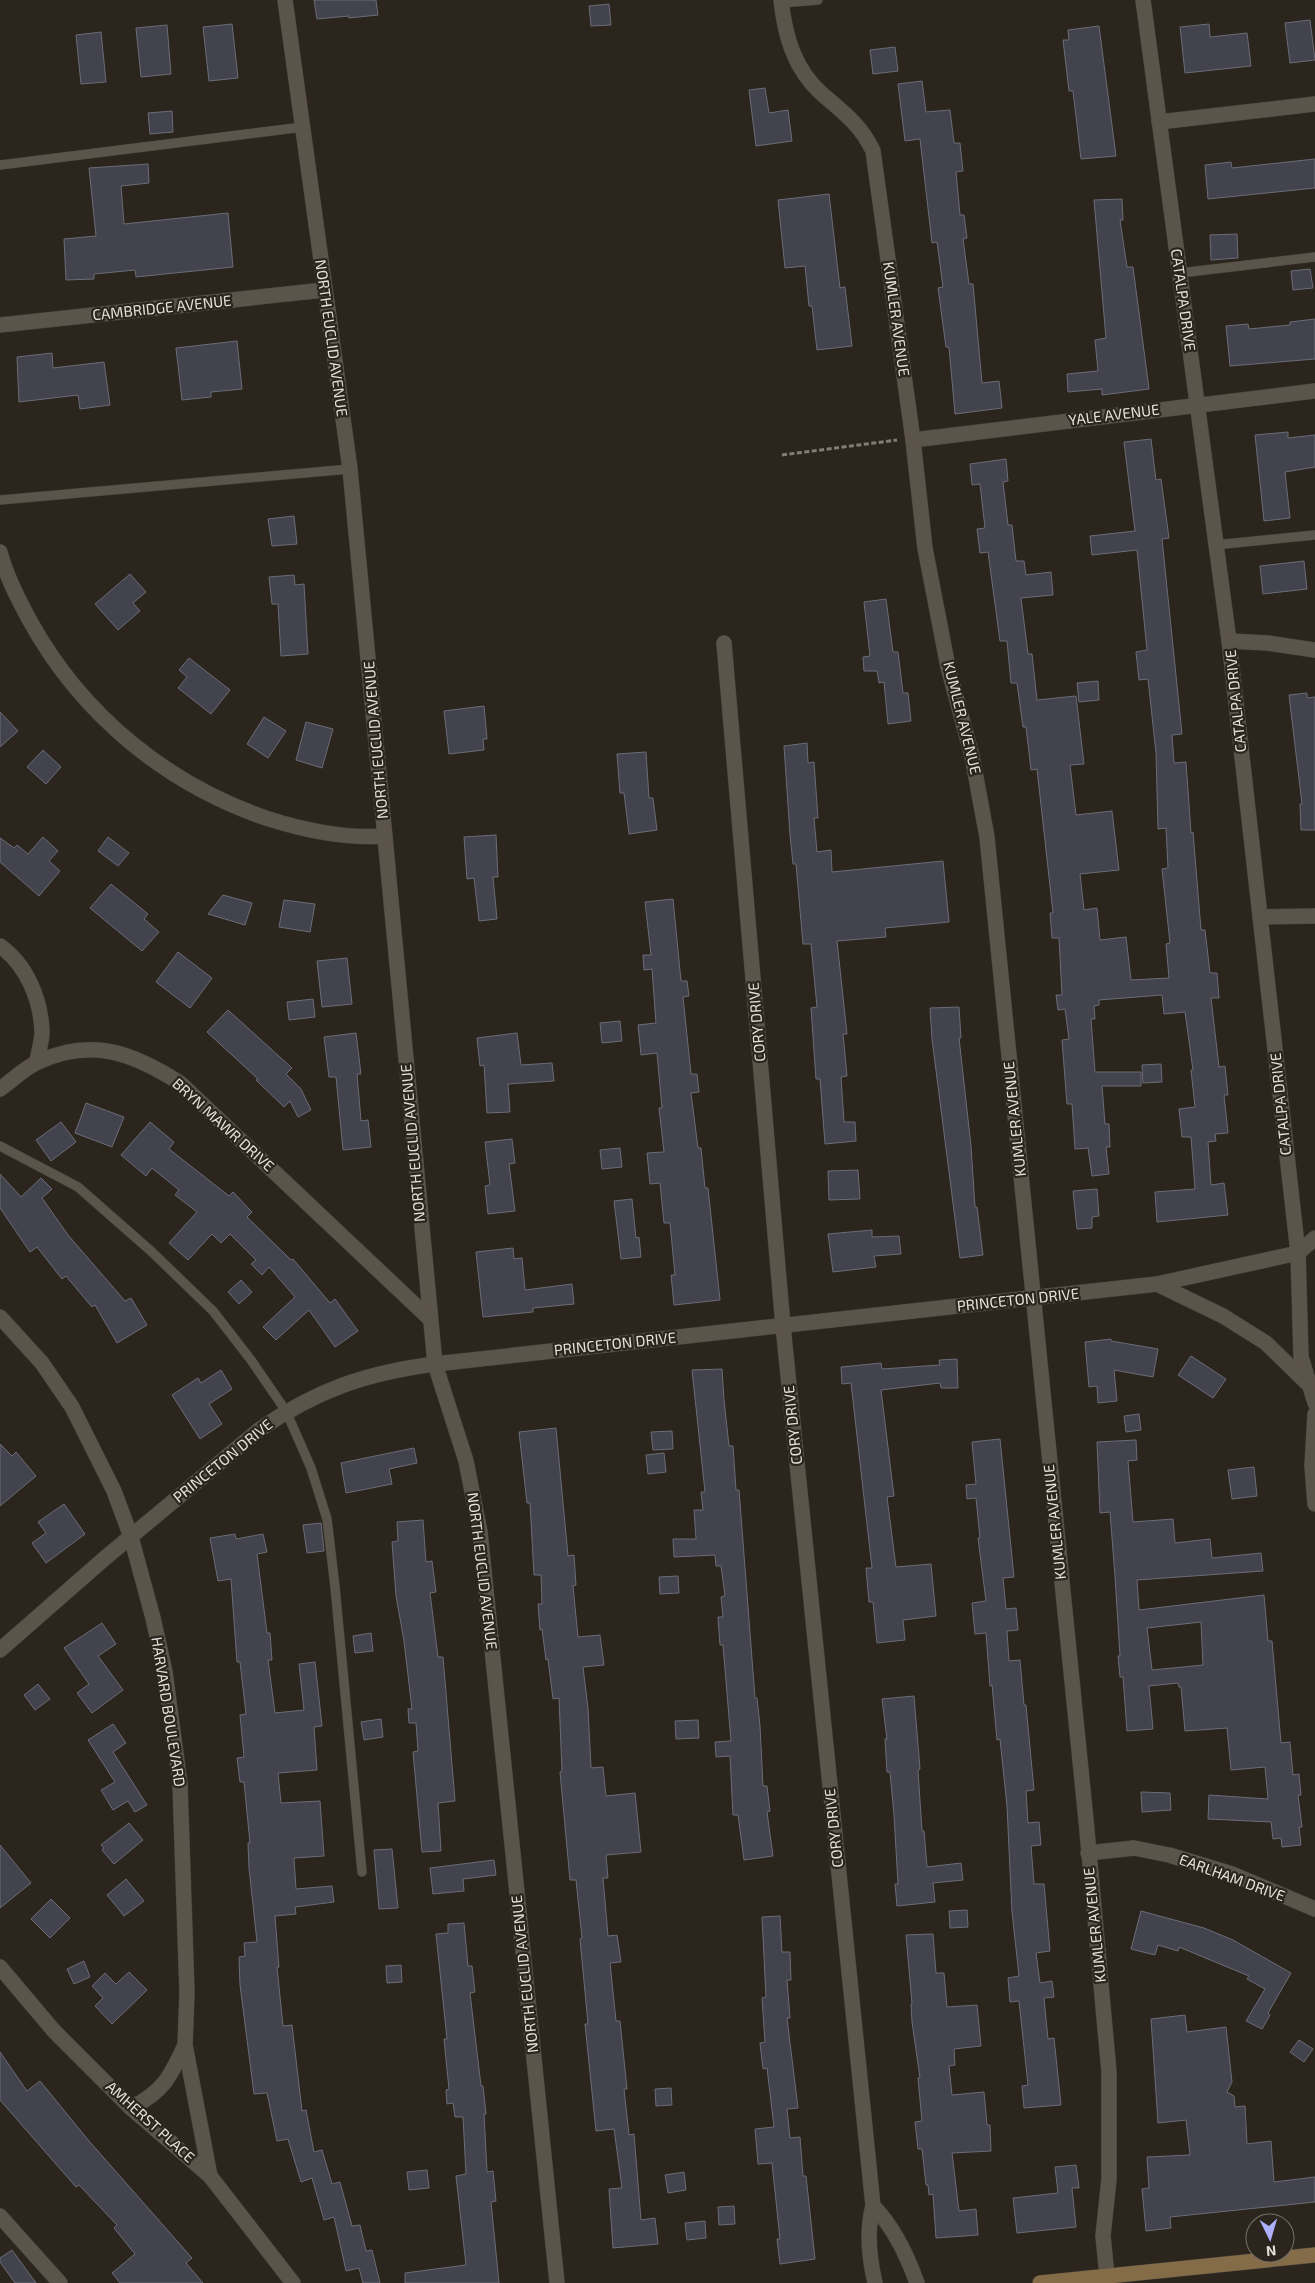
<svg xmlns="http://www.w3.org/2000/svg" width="1315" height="2283" viewBox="0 0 1315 2283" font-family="'Exo 2',sans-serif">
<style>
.building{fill:#42434d;stroke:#6b6c77;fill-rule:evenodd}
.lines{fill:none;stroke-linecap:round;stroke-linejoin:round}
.lane-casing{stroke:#46403a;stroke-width:10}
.street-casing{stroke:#46403a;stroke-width:16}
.secondary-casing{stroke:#46403a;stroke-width:16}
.path{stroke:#827d77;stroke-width:3;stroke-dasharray:5 2.5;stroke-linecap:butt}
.lane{stroke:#5b544b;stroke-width:9}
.street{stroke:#5b544b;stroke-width:15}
.secondary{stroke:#836c47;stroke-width:15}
.labels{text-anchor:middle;stroke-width:4.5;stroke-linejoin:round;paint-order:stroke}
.street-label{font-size:15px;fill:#e4e0db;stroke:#2b251d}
</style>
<rect width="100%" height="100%" fill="#2b251d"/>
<g class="building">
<path d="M314,0H376L378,15L349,18V16L317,19Z"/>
<path d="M609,4L611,25L591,26L589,6Z"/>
<path d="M1310,20L1315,60L1290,63L1285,23Z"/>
<path d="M232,24L238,78L209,81L203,27Z"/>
<path d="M1209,24L1210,37L1247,33L1251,66L1185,73L1180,27Z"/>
<path d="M167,25L171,74L141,77L136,28Z"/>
<path d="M1099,26L1116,156L1081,159L1073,91H1069L1063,40H1069L1068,30Z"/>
<path d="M101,32L106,82L81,84L76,35Z"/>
<path d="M895,47L898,71L873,74L870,50Z"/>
<path d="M922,81L926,112L950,110L954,143H960L963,171L956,172L960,215H964L967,238L963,239L969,284H973L982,383L999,381L1002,408L955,414L949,347H946L938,288L943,287L937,242L932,243L920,139L905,141L898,84Z"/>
<path d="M765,88L769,113L788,110L792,141L756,146L749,90Z"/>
<path d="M172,111L173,132L150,134L148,113Z"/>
<path d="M1315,159V188L1208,199L1205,165L1231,162L1232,168Z"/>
<path d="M148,164L149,183L121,186L124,224L228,213L233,267L136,277L135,270L94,274V279L66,280L64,239L96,236L89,168Z"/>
<path d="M829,194L840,288L845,287L852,346L817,350L812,306H809L805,266L785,268L778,200Z"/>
<path d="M1122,199L1123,220H1120L1127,267H1133L1149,389L1102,395V389L1068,392L1067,374L1098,371L1095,340L1106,338L1094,200Z"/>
<path d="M1237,234L1238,258L1211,260L1210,235Z"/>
<path d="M1310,269L1313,288L1293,290L1291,271Z"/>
<path d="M1315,319V359L1230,366L1226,326L1248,324L1249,329L1290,325V322Z"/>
<path d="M237,341L242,389L211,392V397L182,400L176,348Z"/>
<path d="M52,353L53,368L104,362L110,405L80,409L78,395L19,402L17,357Z"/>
<path d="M1288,432V438L1315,435V467L1285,472L1290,518L1264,521L1255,435Z"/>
<path d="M1151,439L1156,480L1161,479L1169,538L1162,539L1182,734L1172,735L1174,763L1186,762L1191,833L1193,832L1201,930H1205L1210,973H1217L1219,998H1211L1219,1067L1225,1066L1228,1095H1224L1228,1133L1215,1134L1216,1141L1208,1142L1211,1185L1224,1183L1228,1215L1157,1222L1155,1192L1195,1189L1191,1137H1182L1179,1109L1195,1107L1191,1070H1193L1185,1012L1164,1014L1162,995L1099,1000V1005L1094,1006L1095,1019H1091L1095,1072H1141V1086H1102L1105,1124H1109L1110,1147H1106L1109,1174L1092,1176L1088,1148L1075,1149L1072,1104H1067L1062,1040L1069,1039L1065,1009L1058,1010L1056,995H1062L1059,938H1052L1050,913H1053L1037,769L1031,770L1026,727H1023L1017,683H1011L1007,641H1000L988,552L980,553L977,529L985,528L980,484L972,485L970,464L1006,459L1008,481L1003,482L1008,525H1012L1016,561H1024L1026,575L1051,572L1053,595L1021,598L1028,654H1032L1037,700L1076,696L1084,764L1070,765L1076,815L1112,811L1119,870L1080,874L1084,910L1097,908L1100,940L1126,937L1131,980L1169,978L1166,944L1170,943L1162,869L1168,868L1166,828L1158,829L1156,753L1148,679L1139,680L1136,652L1147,650L1137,550L1092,555L1090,536L1135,531L1124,442Z"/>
<path d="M294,516L297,544L272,546L268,519Z"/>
<path d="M1304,561L1307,589L1263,594L1260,566Z"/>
<path d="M130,574L146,592L133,603L140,611L118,630L95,604Z"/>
<path d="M294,575L295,585L304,584L308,654L281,656L278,604H272L269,577Z"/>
<path d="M886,599L893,652H898L903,693H908L911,721L888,724L884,682L879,683L877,671H864L863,657L870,656L864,602Z"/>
<path d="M189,658L230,690L211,714L178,688L187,677L179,670Z"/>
<path d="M1098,681L1099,700L1079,702L1077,683Z"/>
<path d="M1307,693V698L1315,697V830H1301L1300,804H1302L1289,695Z"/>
<path d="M484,706L487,739H483L484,750L449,754L444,711Z"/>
<path d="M0,712L18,731L0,747Z"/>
<path d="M264,717L286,731L268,758L247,744Z"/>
<path d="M306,722L333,729L322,768L296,760Z"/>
<path d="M807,743L808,763L814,762L818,818H814L817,852L831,850L832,872L943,861L949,922L885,928L886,937L837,941L847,1034H843L847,1076L841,1077L844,1122H855L856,1141L825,1144L820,1079H816L811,1008L817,1007L811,944H803L796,864H793L790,835L784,746Z"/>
<path d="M43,750L61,767L46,784L27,767Z"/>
<path d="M646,752L649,798H653L657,830L629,834L624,793H620L617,754Z"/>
<path d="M496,835L498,877H493L497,919L479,921L474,878L467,879L464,837Z"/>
<path d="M43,837L58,851L49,861L60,871L39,896L0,862V838L14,848L17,845L28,854Z"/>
<path d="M108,837L129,853L118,866L98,851Z"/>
<path d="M111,884L148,914L144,919L159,932L142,951L90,908Z"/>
<path d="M223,895L252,903L245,925L208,914Z"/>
<path d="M673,899L681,981H687L689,996L683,997L691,1074H697L699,1092L691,1093L698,1148H701L705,1188H708L720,1300L674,1305L671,1275H675L670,1223H664L660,1183L650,1184L647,1153L664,1152L659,1108H662L657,1053L641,1055L638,1025L656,1023L652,969L644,970L643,955H651L645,902Z"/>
<path d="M284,900L315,904L310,932L279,927Z"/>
<path d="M178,952L212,978L190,1008L156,982Z"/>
<path d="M347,958L352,1004L322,1007L317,961Z"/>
<path d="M313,999L315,1017L289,1020L287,1002Z"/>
<path d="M959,1007L961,1038H959L971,1146L975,1207H977L983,1255L960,1258L932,1039L930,1008Z"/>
<path d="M228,1010L292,1068L286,1074L301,1089L311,1110L298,1117L290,1101L284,1107L256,1080L258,1079L207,1032Z"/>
<path d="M620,1021L622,1041L602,1043L600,1023Z"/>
<path d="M356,1033L361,1074H357L361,1121L368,1120L371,1147L343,1150L336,1077H329L324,1037Z"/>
<path d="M517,1033L521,1065L552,1063L554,1081L508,1084L510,1112L487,1113L484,1065L480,1066L477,1038Z"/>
<path d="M1161,1064L1162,1082L1143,1083L1142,1065Z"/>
<path d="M86,1103L124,1117L112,1147L75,1133Z"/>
<path d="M61,1122L76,1142L51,1161L36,1140Z"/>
<path d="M150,1122L174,1142L169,1149L229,1196L233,1192L252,1212L247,1217L291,1260L293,1259L330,1303L335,1299L358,1331L335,1347L309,1310L276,1340L263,1327L295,1297L269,1267L262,1275L251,1264L256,1260L230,1234L221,1243L212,1234L188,1260L169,1243L197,1212L175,1195L179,1190L152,1168L146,1176L121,1155Z"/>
<path d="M512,1139L515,1163L509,1164L515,1211L488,1214L485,1186L490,1185L485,1142Z"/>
<path d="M620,1148L622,1167L602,1169L600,1150Z"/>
<path d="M858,1170L860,1199L829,1200L828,1171Z"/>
<path d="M0,1174L21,1197L41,1178L52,1189L42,1198L68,1235L125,1301L131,1298L147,1325L117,1343L95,1305L92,1307L66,1276L62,1279L37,1247L30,1252L0,1208Z"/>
<path d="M1097,1189L1099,1216L1092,1217V1228L1077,1229L1073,1191Z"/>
<path d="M632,1199L636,1238L639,1237L641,1257L621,1259L614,1201Z"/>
<path d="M872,1230V1237L899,1236L901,1254L874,1256L876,1267L833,1272L828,1234Z"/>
<path d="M513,1248L514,1259L522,1258L525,1290L572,1284L574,1304L533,1308V1312L483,1317L476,1252Z"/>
<path d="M241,1280L252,1292L239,1304L228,1292Z"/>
<path d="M1111,1339V1341L1158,1349L1153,1377L1114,1370L1117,1401L1098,1403L1097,1386L1089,1387L1085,1342Z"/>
<path d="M1191,1356L1226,1379L1213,1398L1178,1375Z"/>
<path d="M957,1359L958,1388H941L940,1383L881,1390L894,1496L887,1497L896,1567L931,1564L936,1616L903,1620L905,1640L877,1643L873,1602H869L866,1568H872L852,1392L851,1383L842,1384L841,1367L881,1363L882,1369L940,1365L939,1360Z"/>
<path d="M722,1369L724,1400L729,1446H733L736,1490H739L755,1698H757L760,1726L763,1786H767L770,1811L767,1812L773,1856L744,1860L738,1815H733L730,1756L716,1757L715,1742L731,1741L723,1645H720L718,1617H723L721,1597L725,1596L721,1566H716L715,1555L674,1557L673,1539H696L694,1510H703L701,1492H705L692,1370Z"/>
<path d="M221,1370L232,1389L209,1404L222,1424L200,1439L172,1395L198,1378L201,1383Z"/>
<path d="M1139,1414L1141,1430L1126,1432L1124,1416Z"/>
<path d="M556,1428L568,1556L574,1555L576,1585L573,1586L578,1637L600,1635L604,1665L583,1667L588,1708L591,1768L603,1767L606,1796L635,1793L641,1852L606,1855L608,1878H603L608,1936L617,1935L621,1962L610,1963L616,2021H620L627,2089H624L629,2135L634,2134L641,2220L655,2218L658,2244L613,2248L609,2189L622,2188L614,2129L596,2131L585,2024H588L580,1939L582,1938L576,1880H570L560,1772L562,1771L559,1698L553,1699L548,1659L546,1660L542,1629L540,1630L538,1604H542L541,1575H534L530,1503H527L519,1432Z"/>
<path d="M672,1431L673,1449L653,1450L651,1432Z"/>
<path d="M1000,1439L1014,1577L1003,1578L1006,1609L1016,1608L1018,1630L1007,1631L1009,1661L1020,1660L1024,1705H1026L1034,1790L1026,1791L1028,1823L1039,1822L1041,1845L1031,1846L1034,1884H1044L1050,1951L1036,1953L1040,1983L1052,1981L1054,1997L1044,1998L1048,2039L1054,2038L1061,2105L1024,2108L1022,2086L1028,2085L1019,2001L1010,2002L1008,1978L1019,1976L1012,1912L1007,1806L1000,1739L997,1740L992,1685L990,1686L986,1633L975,1634L972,1603L986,1601L978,1538H980L976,1498L967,1499L966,1485L976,1484L972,1442Z"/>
<path d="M1136,1440L1137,1460L1128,1461L1133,1522L1173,1519L1175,1543L1210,1539L1212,1558L1261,1553L1263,1571L1137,1580L1139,1610L1264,1595L1268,1641H1272L1281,1743L1290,1742L1293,1775L1299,1774L1301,1795H1298L1302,1827H1299L1301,1845L1282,1847L1281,1838L1273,1839L1271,1822L1208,1819L1209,1795L1268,1799L1265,1767L1231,1770L1227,1728L1185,1731L1181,1687H1179L1178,1683L1149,1686L1153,1729L1127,1731L1123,1677H1120L1118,1656H1120L1115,1576L1110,1512L1100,1513L1097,1442ZM1201,1622L1203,1665L1152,1670L1147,1628Z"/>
<path d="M0,1444L12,1456L16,1452L36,1476L0,1506Z"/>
<path d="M414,1448L417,1463L389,1469L392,1484L346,1493L341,1463Z"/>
<path d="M664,1453L666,1472L648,1474L646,1455Z"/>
<path d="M1254,1467L1257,1496L1232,1499L1228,1470Z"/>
<path d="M64,1504L85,1534L46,1563L32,1543L46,1533L38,1522Z"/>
<path d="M423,1520L426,1562L432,1561L436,1592L430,1593L438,1657H443L455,1801L438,1803L441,1851L422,1852L413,1752L418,1751L416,1723H409L408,1709H412L404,1641L396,1596L392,1542L398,1541L397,1522Z"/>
<path d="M321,1523L324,1551L307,1553L303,1525Z"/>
<path d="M235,1534L236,1539L263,1534L267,1552L257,1554L267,1633H270L272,1660H268L275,1713L304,1710L299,1664L315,1662L322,1726L314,1727L317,1770L278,1773L281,1803L320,1801L324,1856L294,1858L296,1889L332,1886L334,1902L295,1907L296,1914L275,1916L279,1967H277L283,2026L292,2025L302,2111L306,2110L314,2152L322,2150L332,2184L340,2182L352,2226L360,2225L366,2251L372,2250L380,2283H363L359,2268L346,2271L334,2217L324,2220L312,2178L301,2182L288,2139L277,2141L267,2093L254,2094L240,1985L239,1957L245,1956L244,1943L257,1942L249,1868L248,1843H250L244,1782H240L237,1758L244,1757L240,1715L246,1714L240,1662H237L231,1579L218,1581L210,1538Z"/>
<path d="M678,1576L679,1593L660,1594L659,1577Z"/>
<path d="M102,1623L116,1644L98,1656L123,1690L92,1713L77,1693L89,1684L64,1648Z"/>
<path d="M371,1633L373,1651L355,1653L353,1636Z"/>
<path d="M38,1684L50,1699L35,1710L24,1695Z"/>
<path d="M914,1696L920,1769L918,1770L922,1831H924L927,1867L961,1863L963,1880L933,1883L935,1902L897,1906L895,1884H898L894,1815L890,1772H887L885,1739H887L882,1699Z"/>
<path d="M381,1719L383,1737L364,1740L361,1722Z"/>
<path d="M698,1720L699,1738L676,1739L675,1721Z"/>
<path d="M113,1724L126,1743L113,1752L147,1805L135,1812L128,1801L113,1810L101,1790L115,1782L88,1740Z"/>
<path d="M1141,1792L1170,1793L1171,1810L1142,1812Z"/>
<path d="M129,1823L143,1840L114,1864L102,1850L104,1848L101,1845Z"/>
<path d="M0,1845L31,1883L0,1908Z"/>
<path d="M392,1849L398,1908L379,1909L374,1850Z"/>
<path d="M494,1860L496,1875L463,1879L464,1891L433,1894L430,1868Z"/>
<path d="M126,1879L144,1901L124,1916L107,1895Z"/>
<path d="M51,1899L70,1918L50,1938L31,1919Z"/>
<path d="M967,1910L968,1927L950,1928L949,1911Z"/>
<path d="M1141,1911L1204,1928L1233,1940L1291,1973L1268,2013L1270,2015L1262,2029L1246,2021L1265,1989L1247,1979L1249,1976L1179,1947L1178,1951L1158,1945L1155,1955L1131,1949Z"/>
<path d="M780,1916L782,1952H790L791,1980H787L790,2018H787L798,2108L787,2109L790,2138L800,2137L803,2176H806L815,2259L780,2264L777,2239H780L772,2163L758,2164L755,2129L774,2127L767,2068L763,2069L760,2043L765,2042L762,1998L766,1997L762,1917Z"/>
<path d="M464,1923L468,1966H472L475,1992L470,1993L481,2086H483L486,2114H484L487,2172L493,2171L496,2201L491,2202L499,2283H405V2273L466,2265L456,2176L466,2174L463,2117H455L453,2103L447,2104L446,2090L449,2089L444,2039H447L436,1934L448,1933V1924Z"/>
<path d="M933,1934L936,1973H944L947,2007L977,2005L981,2046L954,2049L955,2065L949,2066L952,2095L984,2092L987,2125H990L991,2151L952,2153L959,2211L976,2209L978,2235L936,2238L933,2194L929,2195L928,2185H926L922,2149H918L915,2122L922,2121L918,2078H920L912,2022L911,2004H912L906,1935Z"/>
<path d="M84,1961L90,1977L74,1984L67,1969Z"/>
<path d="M401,1965L402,1982L387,1983L386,1966Z"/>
<path d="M129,1972L147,1990L112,2024L95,2006L103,1998L92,1986L105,1973L116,1984Z"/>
<path d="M1185,2015L1187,2032L1226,2027L1232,2082L1227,2092L1234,2096L1235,2107L1245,2106L1247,2144L1271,2141L1274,2182L1315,2177V2202L1170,2217L1171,2228L1146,2231L1142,2189L1149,2188L1147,2157L1190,2155L1186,2120L1158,2123L1151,2019Z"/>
<path d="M1299,2040L1313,2049L1304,2062L1290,2052Z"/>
<path d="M0,2052L27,2091L40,2081L89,2141L192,2258L186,2263L203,2283H120L112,2273L135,2254L114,2228L117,2225L79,2185L76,2187L0,2100Z"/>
<path d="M671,2088L672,2105L656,2106L655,2089Z"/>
<path d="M1076,2165L1079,2188H1072L1076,2227L1017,2233L1013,2198L1058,2193L1055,2167Z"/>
<path d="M427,2170L429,2188L409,2190L407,2172Z"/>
<path d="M684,2172L686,2190L668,2193L665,2175Z"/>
<path d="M734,2206L735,2224L719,2225L718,2207Z"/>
<path d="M705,2221L706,2238L687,2240L685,2223Z"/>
<path d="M12,2250L36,2283H15L0,2262V2258Z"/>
</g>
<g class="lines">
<g class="lane-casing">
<g id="lane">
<path d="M781,3L818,0"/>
<path d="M0,165L303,127"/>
<path d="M1180,273L1315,257"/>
<path d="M0,500L350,469"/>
<path d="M1215,545L1315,535"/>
<path d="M0,1146L78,1187L152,1252L213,1311L251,1360L286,1411L311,1468L327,1519L335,1587L362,1872"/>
</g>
</g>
<g class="street-casing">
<g id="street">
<path d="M285,0L350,469L435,1364L466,1461L480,1532L557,2283"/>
<path d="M781,0C785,36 794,69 822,94C843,112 861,125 873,151L913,440L925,548L948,667L972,756L987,837L1086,1820L1109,2072V2179L1103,2236L1107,2276"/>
<path d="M1143,0L1229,641L1298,1253L1301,1357L1315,1403"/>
<path d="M1159,122L1315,104"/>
<path d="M0,325L324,290"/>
<path d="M913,440L1315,391"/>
<path d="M0,552C6,576 18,599 30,621C82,715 167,785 269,819C307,831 346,839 385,836"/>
<path d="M1229,641L1268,643L1315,650"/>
<path d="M724,643L783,1326L873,2206C866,2231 869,2257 875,2283"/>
<path d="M1260,917L1315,916"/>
<path d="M0,946C27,965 41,1000 42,1032C42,1041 38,1053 37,1062"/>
<path d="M0,1089C12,1081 24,1068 38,1062C92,1037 133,1053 180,1083L430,1319"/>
<path d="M1157,1284L1223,1316L1266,1343L1307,1383"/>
<path d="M0,1317L42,1363L72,1407L114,1491L131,1537L153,1618L165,1672L180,1784L187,1993L185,2045L210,2176"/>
<path d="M1315,1414L1312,1466L1315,1504"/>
<path d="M0,1650L105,1558L259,1430C316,1390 366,1373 435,1364L1157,1284L1298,1253L1315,1238"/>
<path d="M1088,1853L1134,1848L1169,1855L1232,1874L1315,1909"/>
<path d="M0,1967L54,2031L131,2108L210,2176L293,2283"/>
<path d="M131,2108C164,2091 170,2077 185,2045"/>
<path d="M873,2206C894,2227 907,2255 917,2283"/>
<path d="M0,2216L60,2283"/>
</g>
</g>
<g class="secondary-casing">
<path id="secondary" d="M1040,2283L1315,2255"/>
</g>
<path class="path" d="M782,455L897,440"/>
<use href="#lane" class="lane"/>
<use href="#street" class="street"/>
<use href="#secondary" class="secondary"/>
</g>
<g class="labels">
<g class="street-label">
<text transform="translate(1183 300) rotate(82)" y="5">CATALPA DRIVE</text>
<text transform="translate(162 308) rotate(-6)" y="5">CAMBRIDGE AVENUE</text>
<text transform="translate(896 319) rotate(82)" y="5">KUMLER AVENUE</text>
<text transform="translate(331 338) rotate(82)" y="5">NORTH EUCLID AVENUE</text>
<text transform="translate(1114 415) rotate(-7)" y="5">YALE AVENUE</text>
<text transform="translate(1236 701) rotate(-96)" y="5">CATALPA DRIVE</text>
<text transform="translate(962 718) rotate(76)" y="5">KUMLER AVENUE</text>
<text transform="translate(376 740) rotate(-95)" y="5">NORTH EUCLID AVENUE</text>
<text transform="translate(757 1022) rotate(-95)" y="5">CORY DRIVE</text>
<text transform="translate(1281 1104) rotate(-96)" y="5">CATALPA DRIVE</text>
<text transform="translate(1015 1119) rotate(-96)" y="5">KUMLER AVENUE</text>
<text transform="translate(223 1125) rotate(42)" y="5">BRYN MAWR DRIVE</text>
<text transform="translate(413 1143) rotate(-95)" y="5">NORTH EUCLID AVENUE</text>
<text transform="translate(1018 1300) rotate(-6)" y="5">PRINCETON DRIVE</text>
<text transform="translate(615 1344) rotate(-6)" y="5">PRINCETON DRIVE</text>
<text transform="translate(793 1425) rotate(-96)" y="5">CORY DRIVE</text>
<text transform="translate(223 1461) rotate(-39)" y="5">PRINCETON DRIVE</text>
<text transform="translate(1055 1522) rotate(-96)" y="5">KUMLER AVENUE</text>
<text transform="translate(482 1571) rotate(83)" y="5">NORTH EUCLID AVENUE</text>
<text transform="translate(168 1712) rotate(81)" y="5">HARVARD BOULEVARD</text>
<text transform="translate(834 1828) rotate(-96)" y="5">CORY DRIVE</text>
<text transform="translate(1232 1878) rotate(20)" y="5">EARLHAM DRIVE</text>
<text transform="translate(1095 1925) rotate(-96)" y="5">KUMLER AVENUE</text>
<text transform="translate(525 1974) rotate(-96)" y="5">NORTH EUCLID AVENUE</text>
<text transform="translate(150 2122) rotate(42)" y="5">AMHERST PLACE</text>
</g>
</g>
<g transform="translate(1270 2238) rotate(175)"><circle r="24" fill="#2b251d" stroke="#757069"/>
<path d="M0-4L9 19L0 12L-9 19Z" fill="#adaffb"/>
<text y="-8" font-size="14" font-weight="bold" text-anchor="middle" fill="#e4e0db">N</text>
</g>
</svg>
